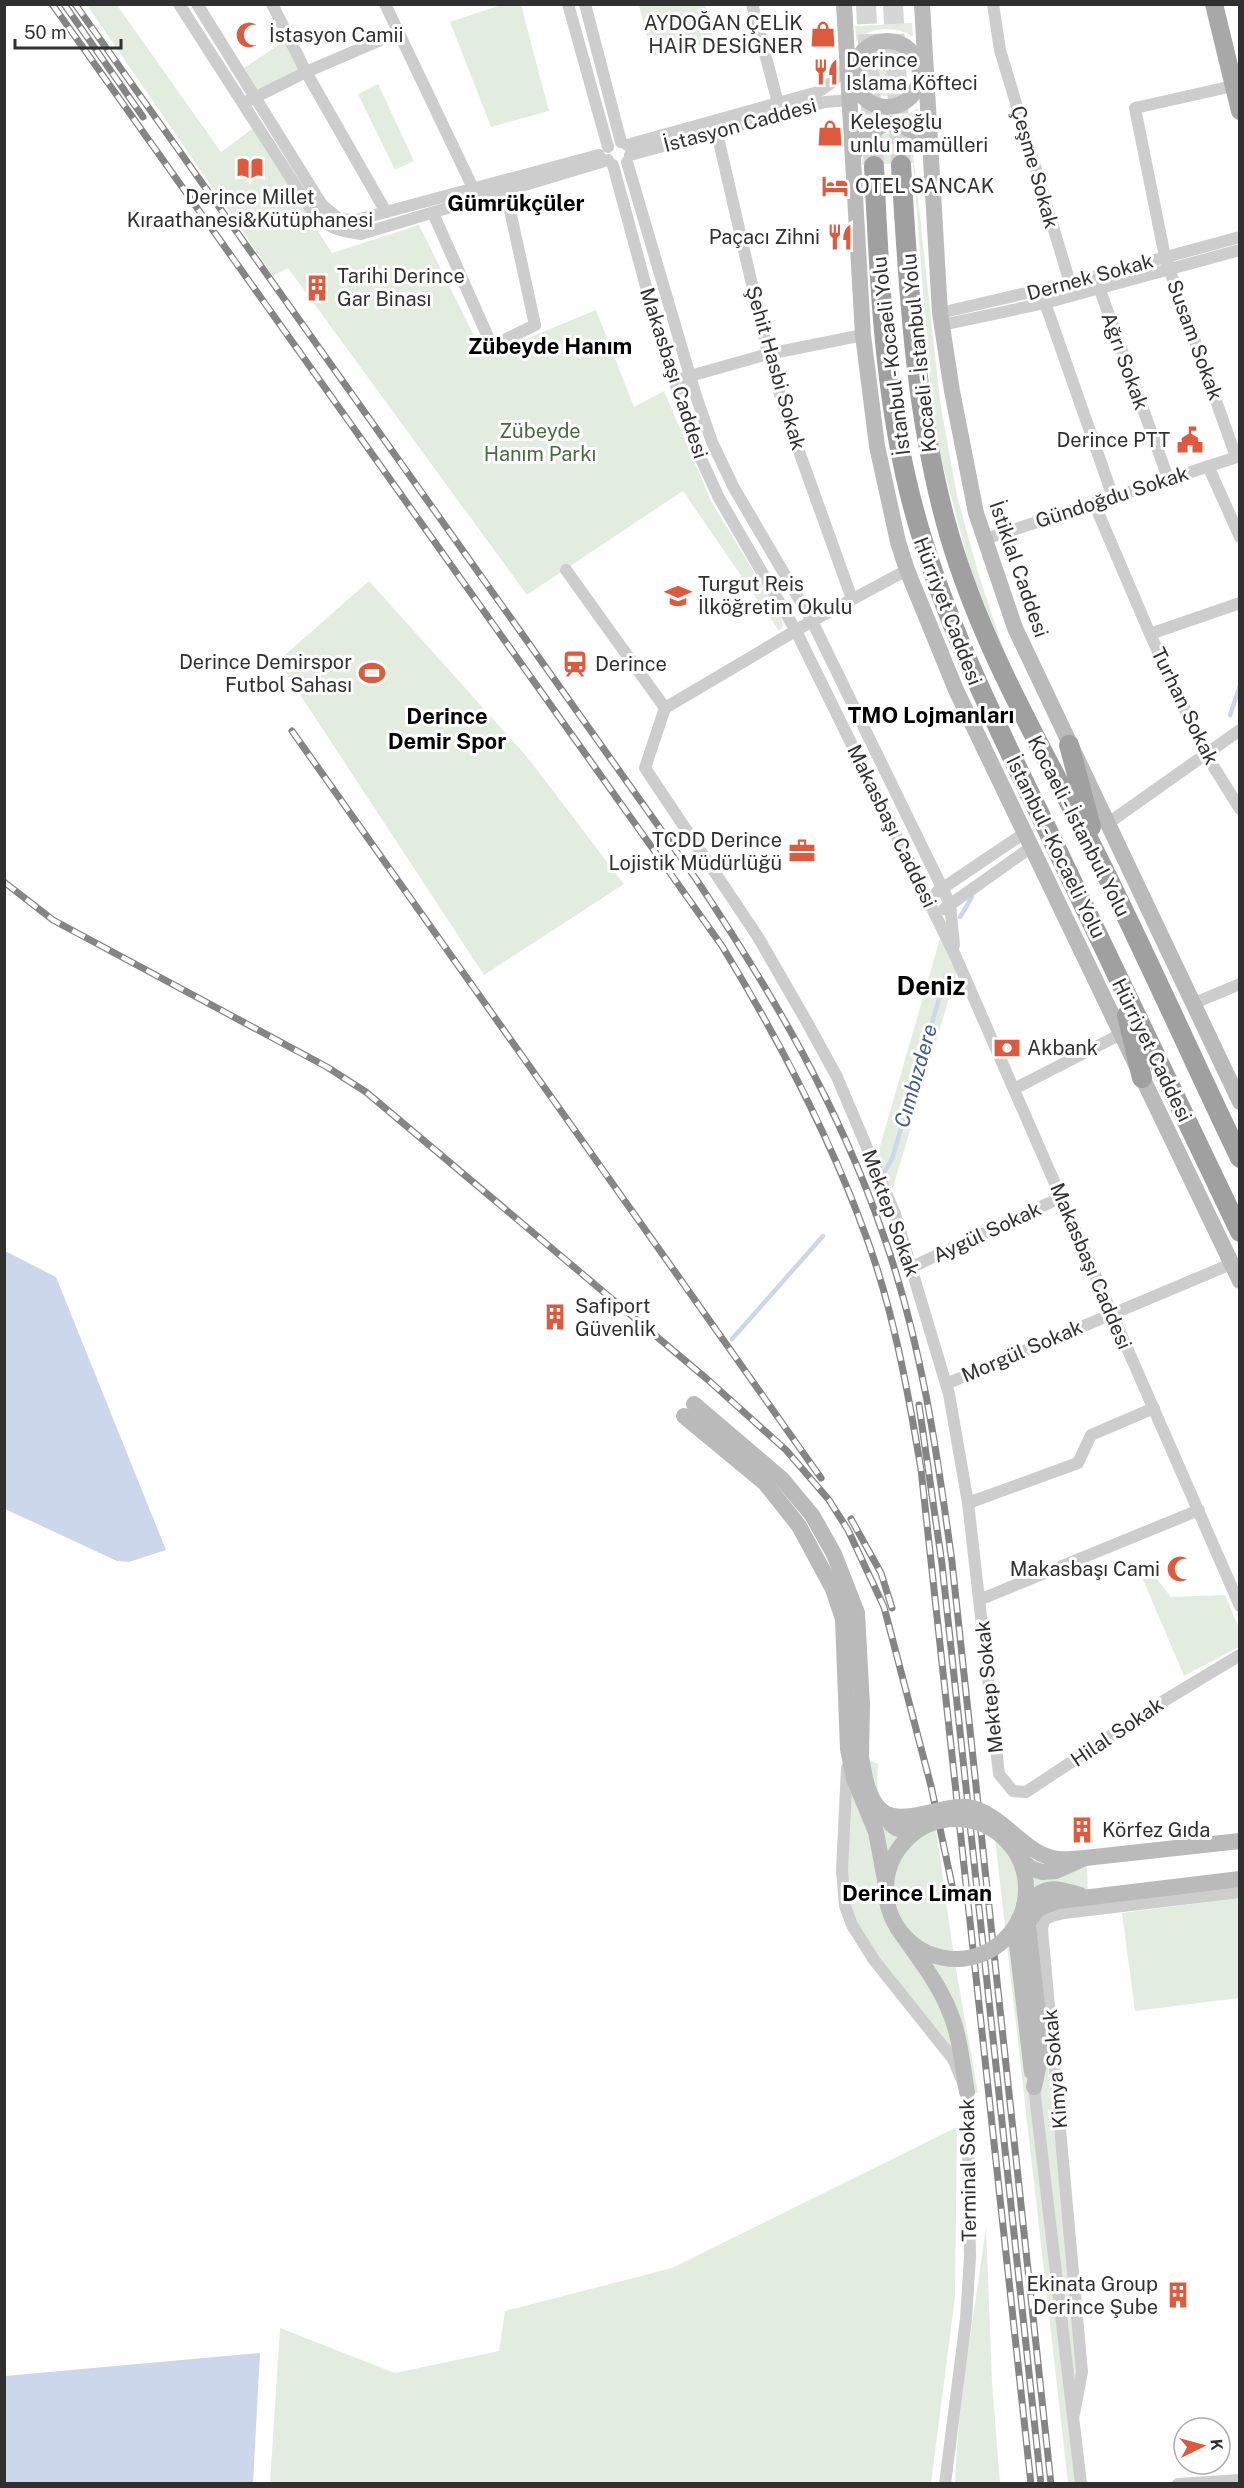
<svg xmlns="http://www.w3.org/2000/svg" width="1244" height="2488" viewBox="0 0 1244 2488" font-family="'Public Sans',sans-serif">
<style>
.green{fill:#e3eddf}
.water{fill:#cdd7eb}
.lines{fill:none;stroke-linecap:round;stroke-linejoin:round}
.stream{stroke:#cdd7eb;stroke-width:4.5}
.trunk-tunnel{stroke:#d6d6d6;stroke-width:20;stroke-dasharray:20 10;stroke-linecap:butt}
.minor{stroke:#cdcdcd;stroke-width:12}
.secondary{stroke:#bababa;stroke-width:16}
.primary{stroke:#a8a8a8;stroke-width:18}
.trunk{stroke:#a0a0a0;stroke-width:20}
.rail-casing{stroke:#858585;stroke-width:7}
.rail{stroke:#fff;stroke-width:4.5;stroke-dasharray:14;stroke-linecap:butt}
.secondary-bridge{stroke:#bababa;stroke-width:16}
.labels{text-anchor:middle;stroke-width:6;stroke-linejoin:round;paint-order:stroke}
.poi-label{font-size:20px;fill:#303030;stroke:#fff;text-anchor:start}
.street-label{font-size:20px;fill:#303030;stroke:#fff}
.park-label{font-size:20px;fill:#486b3f;stroke:#fff}
.water-label{font-size:21px;font-style:italic;fill:#415d90;stroke:#fff}
.quarter-label{font-size:22px;font-weight:bold;fill:#000;stroke:#fff}
.district-label{font-size:26px;font-weight:bold;fill:#000;stroke:#fff}
</style>
<rect width="100%" height="100%" fill="#fff"/>
<g class="green">
<path d="M504,4L521,5L549,111L491,127L450,22Z"/>
<path d="M87,5H117L221,152L252,129L332,253L419,225L484,356L596,310L634,407L664,391L711,501L781,617L783,627L779,631L683,491L527,595L288,268L273,276Z"/>
<path d="M639,5H705L714,42L652,56Z"/>
<path d="M912,23L913,36C894,26 873,26 856,41L855,26Z"/>
<path d="M286,40L302,72L256,94L241,70Z"/>
<circle cx="885" cy="75" r="21"/>
<path d="M378,84L414,161L395,170L358,94Z"/>
<path d="M918,108L919,126L903,119L861,132L859,110C879,118 899,121 918,108Z"/>
<path d="M886,133C901,134 908,138 913,152L940,401L957,496L978,572L1004,652L971,572L939,451L931,396L913,163L862,165C862,149 870,137 886,133Z"/>
<path d="M369,581L528,758L624,884L484,975L278,661Z"/>
<path d="M941,935L957,971L890,1198L876,1160Z"/>
<path d="M1139,1570H1150L1171,1597L1225,1595L1239,1628V1647L1184,1676Z"/>
<path d="M848,1749L878,1764C877,1787 874,1794 892,1810L933,1807L954,1958L978,2093L967,2092L963,2080L874,1960L845,1906Z"/>
<path d="M994,1830L1011,1845L1020,1860L1084,1858L1087,1867L1088,1896L1031,1913L1030,2089L1077,2483H1068Z"/>
<path d="M1239,1898V1998L1135,2011L1122,1913Z"/>
<path d="M1046,2050L1078,2372L1074,2391L1039,2087Z"/>
<path d="M957,2127L955,2297L931,2483H270L280,2328L395,2373L499,2351L505,2311L672,2268Z"/>
<path d="M986,2226L992,2382L1000,2483L955,2484C958,2397 975,2312 986,2226Z"/>
</g>
<g class="water">
<path d="M5,1251L56,1277L166,1550L129,1562L117,1561L5,1509Z"/>
<path d="M260,2353L253,2483H5V2376Z"/>
</g>
<g class="lines">
<g class="stream">
<path d="M1230,715L1240,686"/>
<path d="M960,917L972,897"/>
<path d="M882,1176L892,1159L946,975"/>
<path d="M732,1339L823,1236"/>
</g>
<g class="trunk-tunnel">
<path d="M866,4L874,166"/>
<path d="M893,4L901,165"/>
</g>
<g class="minor">
<path d="M179,4L310,208C327,228 335,230 361,234L608,160"/>
<path d="M197,4L322,205L339,219L356,220L599,155"/>
<path d="M272,4L306,72L386,212"/>
<path d="M385,4L473,188"/>
<path d="M568,4L608,147"/>
<path d="M585,4L621,142"/>
<path d="M752,4L778,103"/>
<path d="M993,4L1000,50L1070,283"/>
<path d="M1233,86L1135,108L1165,257L1236,457"/>
<path d="M248,101L306,72L397,33"/>
<path d="M717,133L768,354L787,418L852,599"/>
<path d="M627,145L818,92L831,83L848,64"/>
<path d="M630,155L825,102L850,100"/>
<path d="M627,162L695,393L712,442L734,488L812,621L950,904L954,945"/>
<path d="M613,165L657,327L696,448L719,498L796,631L955,955L1240,1606"/>
<path d="M433,213L492,346L535,325L506,192"/>
<path d="M1097,282L1168,478"/>
<path d="M1043,297L1113,497"/>
<path d="M940,313L1070,283L1240,237"/>
<path d="M942,325L1045,303L1240,250"/>
<path d="M683,378L768,354L863,335"/>
<path d="M1208,466L1240,537"/>
<path d="M1094,503L1150,634L1240,603"/>
<path d="M985,539L1240,456"/>
<path d="M566,570L665,708L812,621L907,570"/>
<path d="M1150,634L1205,753L1240,809"/>
<path d="M665,708L645,768L758,937L808,1024L837,1077L895,1214L949,1394L968,1503L999,1774L1013,1791L1026,1792L1162,1702L1240,1655"/>
<path d="M1107,824L1240,730"/>
<path d="M937,892L1023,834"/>
<path d="M944,909L1030,848"/>
<path d="M1192,1004L1240,984"/>
<path d="M1014,1089L1121,1034"/>
<path d="M912,1267L1062,1197"/>
<path d="M946,1384L1231,1264"/>
<path d="M968,1503L1078,1463L1091,1435L1154,1408"/>
<path d="M979,1600L1199,1510"/>
<path d="M847,1768L842,1870L845,1906L852,1925L874,1960L953,2059L967,2092L970,2257L966,2319L945,2484"/>
<path d="M1034,2087L1081,2484"/>
<path d="M1074,2414L1082,2372L1042,1929L1044,1920L1052,1916L1064,1913L1240,1892"/>
<path d="M1178,2484L1240,2480"/>
</g>
<g class="secondary">
<path d="M844,4L863,335L877,446L898,542L907,570L956,690L1240,1281"/>
<path d="M922,4L940,313L952,391L976,513L1015,628L1240,1102"/>
<circle cx="887" cy="74" r="33"/>
<path d="M853,155C859,146 865,136 875,129C896,114 920,134 931,151"/>
<path d="M694,1404L782,1479L812,1515L834,1554L857,1613L862,1705L861,1756"/>
<path d="M684,1416L765,1483L799,1526L833,1589L843,1619L848,1749L854,1779L876,1832L886,1885"/>
<path d="M882,1811C893,1829 897,1833 919,1829"/>
<path d="M1018,1856L1030,1868L1042,1872L1056,1871L1085,1858L1240,1841"/>
<path d="M1024,1906C1045,1885 1052,1887 1080,1895"/>
<path d="M1019,1919L1016,1936L1032,2072"/>
<path d="M897,1927C915,1954 937,1980 949,2010C960,2035 962,2064 967,2092"/>
<path d="M1034,2087L1042,2050L1028,1925C1034,1909 1042,1906 1058,1901L1240,1879"/>
</g>
<path class="primary" d="M1214,4L1240,111"/>
<g class="trunk">
<path d="M901,165C909,290 914,412 949,534C983,651 1047,756 1101,864C1149,961 1193,1060 1240,1158"/>
<path d="M874,166C879,270 883,376 906,478C936,611 1001,733 1059,854C1120,980 1179,1106 1240,1232"/>
<path d="M1069,745L1091,827"/>
<path d="M1127,1015L1142,1078"/>
</g>
<g class="rail-casing">
<g id="rail">
<path d="M52,4L722,946C779,1040 830,1136 867,1239C894,1313 908,1392 921,1469L1031,2484"/>
<path d="M64,4L143,117"/>
<path d="M75,4L696,879C771,991 839,1106 883,1234C921,1340 937,1451 952,1562L1051,2484"/>
<path d="M292,731L821,1478"/>
<path d="M4,882L53,920L327,1067L366,1092L707,1379L786,1450L829,1500L848,1530L884,1607L931,1786L952,1885"/>
<path d="M919,1405L942,1564L1041,2484"/>
<path d="M851,1519L881,1573L892,1608"/>
</g>
</g>
<use href="#rail" class="rail"/>
<g class="secondary-bridge">
<path d="M861,1756C864,1773 867,1799 882,1811C903,1827 943,1804 967,1807C1003,1813 1021,1851 1053,1858C1062,1861 1075,1858 1085,1858"/>
<circle cx="956" cy="1889" r="70"/>
</g>
</g>
<defs>
<g id="shop-bare" transform="scale(2.07)"><path d="M-5-2.5h2.3a2.7 3.5 0 0 1 5.4 0H5L5.5 6h-11ZM-1.5-2.5h3a1.5 2.3 0 0 0-3 0Z" fill="#de5a3c" stroke="#fff" stroke-width="2.5" paint-order="stroke"/></g>
<g id="mosque-bare" transform="scale(2.07)"><path d="M3.5-4.9A6 6 0 1 0 3.5 4.9A5 5 0 1 1 3.5-4.9Z" fill="#de5a3c" stroke="#fff" stroke-width="2.5" paint-order="stroke"/></g>
<g id="restaurant-bare" transform="scale(2.07)"><path d="M-5-6h1v4h1v-4h1v4h1v-4h1v5L-1.5 .5V6h-2V.5L-5-1ZM5-6V6H3V1.5H1.5Q1.5-4 5-6Z" fill="#de5a3c" stroke="#fff" stroke-width="2.5" paint-order="stroke"/></g>
<g id="library-bare" transform="scale(2.07)"><path d="M-6-4Q-3-5.5-.7-3.5V5Q-3 3-6 4ZM6-4Q3-5.5 .7-3.5V5Q3 3 6 4Z" fill="#de5a3c" stroke="#fff" stroke-width="2.5" paint-order="stroke"/></g>
<g id="hotel-bare" transform="scale(2.07)"><path d="M-6-4.5h1.5V1H6V5H4.5V3h-9V5H-6ZM-4 0a1.8 1.8 0 1 1 3.6 0ZM.5 0V-2.5h3Q6-2.5 6 0Z" fill="#de5a3c" stroke="#fff" stroke-width="2.5" paint-order="stroke"/></g>
<g id="building-bare" transform="scale(2.07)"><path d="M-4-6H4V6H1V3H-1V6H-4ZM-2.5-4.3h1.7v1.8h-1.7ZM.8-4.3h1.7v1.8H.8ZM-2.5-1h1.7V.8h-1.7ZM.8-1h1.7V.8H.8Z" fill="#de5a3c" stroke="#fff" stroke-width="2.5" paint-order="stroke"/></g>
<g id="civic-bare" transform="scale(2.07)"><path d="M-.6-6.5H3V-4.5H.6V-3L4-1V1h2V6H-6V1h2V-1L-.6-3ZM-1.2 2.5V6h2.4V2.5Z" fill="#de5a3c" stroke="#fff" stroke-width="2.5" paint-order="stroke"/></g>
<g id="school-bare" transform="scale(2.07)"><path d="M0-5L7-2L0 1L-7-2ZM-4 1L0 2.5L4 1V4Q0 6-4 4Z" fill="#de5a3c" stroke="#fff" stroke-width="2.5" paint-order="stroke"/></g>
<g id="station-bare" transform="scale(2.07)"><path d="M-3-6H3Q5-6 5-4V2Q5 4 3 4L4.5 6H3L1.5 4h-3L-3 6H-4.5L-3 4Q-5 4-5 2V-4Q-5-6-3-6ZM-3.5-4v3h7v-3ZM-3.5 1v1.5H-2V1ZM2 1v1.5H3.5V1Z" fill="#de5a3c" stroke="#fff" stroke-width="2.5" paint-order="stroke"/></g>
<g id="stadium-bare" transform="scale(2.07)"><path d="M0-5a6.5 5 0 1 0 0 10a6.5 5 0 1 0 0-10ZM-3.5-1.8h7v3.6h-7Z" fill="#de5a3c" stroke="#fff" stroke-width="2.5" paint-order="stroke"/></g>
<g id="office-bare" transform="scale(2.07)"><path d="M-6-3h4V-5.5h4V-3h4V5H-6ZM-1-4.5V-3h2v-1.5ZM-6 0V1H6V0Z" fill="#de5a3c" stroke="#fff" stroke-width="2.5" paint-order="stroke"/></g>
<g id="bank-bare" transform="scale(2.07)"><path d="M-6-4H6V4H-6ZM0-2.3a2.3 2.3 0 1 0 0 4.6a2.3 2.3 0 1 0 0-4.6Z" fill="#de5a3c" stroke="#fff" stroke-width="2.5" paint-order="stroke"/></g>
</defs>
<g fill-rule="evenodd">
<use href="#shop-bare" x="823" y="34"/>
<use href="#mosque-bare" x="249" y="35"/>
<use href="#restaurant-bare" x="826" y="72"/>
<use href="#shop-bare" x="830" y="133"/>
<use href="#library-bare" x="250" y="168"/>
<use href="#hotel-bare" x="835" y="186"/>
<use href="#restaurant-bare" x="840" y="237"/>
<use href="#building-bare" x="317" y="288"/>
<use href="#civic-bare" x="1190" y="440"/>
<use href="#school-bare" x="678" y="596"/>
<use href="#station-bare" x="575" y="664"/>
<use href="#stadium-bare" x="372" y="673"/>
<use href="#office-bare" x="802" y="851"/>
<use href="#bank-bare" x="1007" y="1048"/>
<use href="#building-bare" x="555" y="1317"/>
<use href="#mosque-bare" x="1180" y="1569"/>
<use href="#building-bare" x="1082" y="1830"/>
<use href="#building-bare" x="1178" y="2295"/>
</g>
<g class="labels">
<g class="poi-label">
<text x="803" y="30" text-anchor="end">AYDOĞAN ÇELİK<tspan x="803" dy="23">HAİR DESİGNER</tspan></text>
<text x="269" y="42">İstasyon Camii</text>
<text x="846" y="67">Derince<tspan x="846" dy="23">Islama Köfteci</tspan></text>
<text x="850" y="129">Keleşoğlu<tspan x="850" dy="23">unlu mamülleri</tspan></text>
<text x="855" y="193">OTEL SANCAK</text>
<text x="250" y="204" text-anchor="middle">Derince Millet<tspan x="250" dy="23">Kıraathanesi&amp;Kütüphanesi</tspan></text>
<text x="820" y="244" text-anchor="end">Paçacı Zihni</text>
<text x="337" y="283">Tarihi Derince<tspan x="337" dy="23">Gar Binası</tspan></text>
<text x="1170" y="447" text-anchor="end">Derince PTT</text>
<text x="698" y="591">Turgut Reis<tspan x="698" dy="23">İlköğretim Okulu</tspan></text>
<text x="352" y="669" text-anchor="end">Derince Demirspor<tspan x="352" dy="23">Futbol Sahası</tspan></text>
<text x="595" y="671">Derince</text>
<text x="782" y="847" text-anchor="end">TCDD Derince<tspan x="782" dy="23">Lojistik Müdürlüğü</tspan></text>
<text x="1027" y="1055">Akbank</text>
<text x="575" y="1313">Safiport<tspan x="575" dy="23">Güvenlik</tspan></text>
<text x="1160" y="1576" text-anchor="end">Makasbaşı Cami</text>
<text x="1102" y="1837">Körfez Gıda</text>
<text x="1158" y="2291" text-anchor="end">Ekinata Group<tspan x="1158" dy="23">Derince Şube</tspan></text>
</g>
<g class="street-label">
<text transform="translate(740 125) rotate(-15)" y="7">İstasyon Caddesi</text>
<text transform="translate(1035 167) rotate(74)" y="7">Çeşme Sokak</text>
<text transform="translate(1090 277) rotate(-15)" y="7">Dernek Sokak</text>
<text transform="translate(1195 340) rotate(70)" y="7">Susam Sokak</text>
<text transform="translate(919 353) rotate(-96)" y="7">Kocaeli - İstanbul Yolu</text>
<text transform="translate(891 356) rotate(-97)" y="7">İstanbul - Kocaeli Yolu</text>
<text transform="translate(1125 361) rotate(70)" y="7">Ağrı Sokak</text>
<text transform="translate(776 368) rotate(74)" y="7">Şehit Hasbi Sokak</text>
<text transform="translate(674 373) rotate(72)" y="7">Makasbaşı Caddesi</text>
<text transform="translate(1112 497) rotate(-18)" y="7">Gündoğdu Sokak</text>
<text transform="translate(1019 569) rotate(71)" y="7">İstiklal Caddesi</text>
<text transform="translate(948 611) rotate(69)" y="7">Hürriyet Caddesi</text>
<text transform="translate(1185 706) rotate(64)" y="7">Turhan Sokak</text>
<text transform="translate(892 826) rotate(64)" y="7">Makasbaşı Caddesi</text>
<text transform="translate(1079 826) rotate(63)" y="7">Kocaeli - İstanbul Yolu</text>
<text transform="translate(1056 847) rotate(64)" y="7">İstanbul - Kocaeli Yolu</text>
<text transform="translate(1152 1050) rotate(64)" y="7">Hürriyet Caddesi</text>
<text transform="translate(891 1213) rotate(70)" y="7">Mektep Sokak</text>
<text transform="translate(987 1232) rotate(-25)" y="7">Aygül Sokak</text>
<text transform="translate(1091 1266) rotate(67)" y="7">Makasbaşı Caddesi</text>
<text transform="translate(1022 1351) rotate(-23)" y="7">Morgül Sokak</text>
<text transform="translate(989 1687) rotate(-96)" y="7">Mektep Sokak</text>
<text transform="translate(1117 1732) rotate(-34)" y="7">Hilal Sokak</text>
<text transform="translate(1055 2069) rotate(-95)" y="7">Kimya Sokak</text>
<text transform="translate(968 2170) rotate(-91)" y="7">Terminal Sokak</text>
</g>
<g class="park-label">
<text x="540" y="438">Zübeyde<tspan x="540" dy="23">Hanım Parkı</tspan></text>
</g>
<g class="water-label">
<text transform="translate(916 1076) rotate(-74)" y="7">Cımbızdere</text>
</g>
<g class="quarter-label">
<text x="516" y="211">Gümrükçüler</text>
<text x="550" y="354">Zübeyde Hanım</text>
<text x="931" y="723">TMO Lojmanları</text>
<text x="447" y="724">Derince<tspan x="447" dy="25">Demir Spor</tspan></text>
<text x="917" y="1901">Derince Liman</text>
</g>
<g class="district-label">
<text x="931" y="995">Deniz</text>
</g>
</g>
<rect width="1244" height="2488" fill="none" stroke="#303030" stroke-width="12"/>
<g transform="translate(1202 2446) rotate(85)"><circle r="28" fill="#ffffff" stroke="#acacac" stroke-width="1.5"/>
<path d="M0-4.5L10 22L0 15L-10 22Z" fill="#de5a3c"/>
<text y="-9" font-size="16" font-weight="bold" text-anchor="middle" fill="#303030">K</text>
</g>
<path d="M15 39v9h106v-9" fill="none" stroke="#303030" stroke-width="3"/>
<text x="24" y="39" font-size="18" fill="#303030" stroke="#ffffff" stroke-width="4.5" paint-order="stroke">50 m</text>
</svg>
